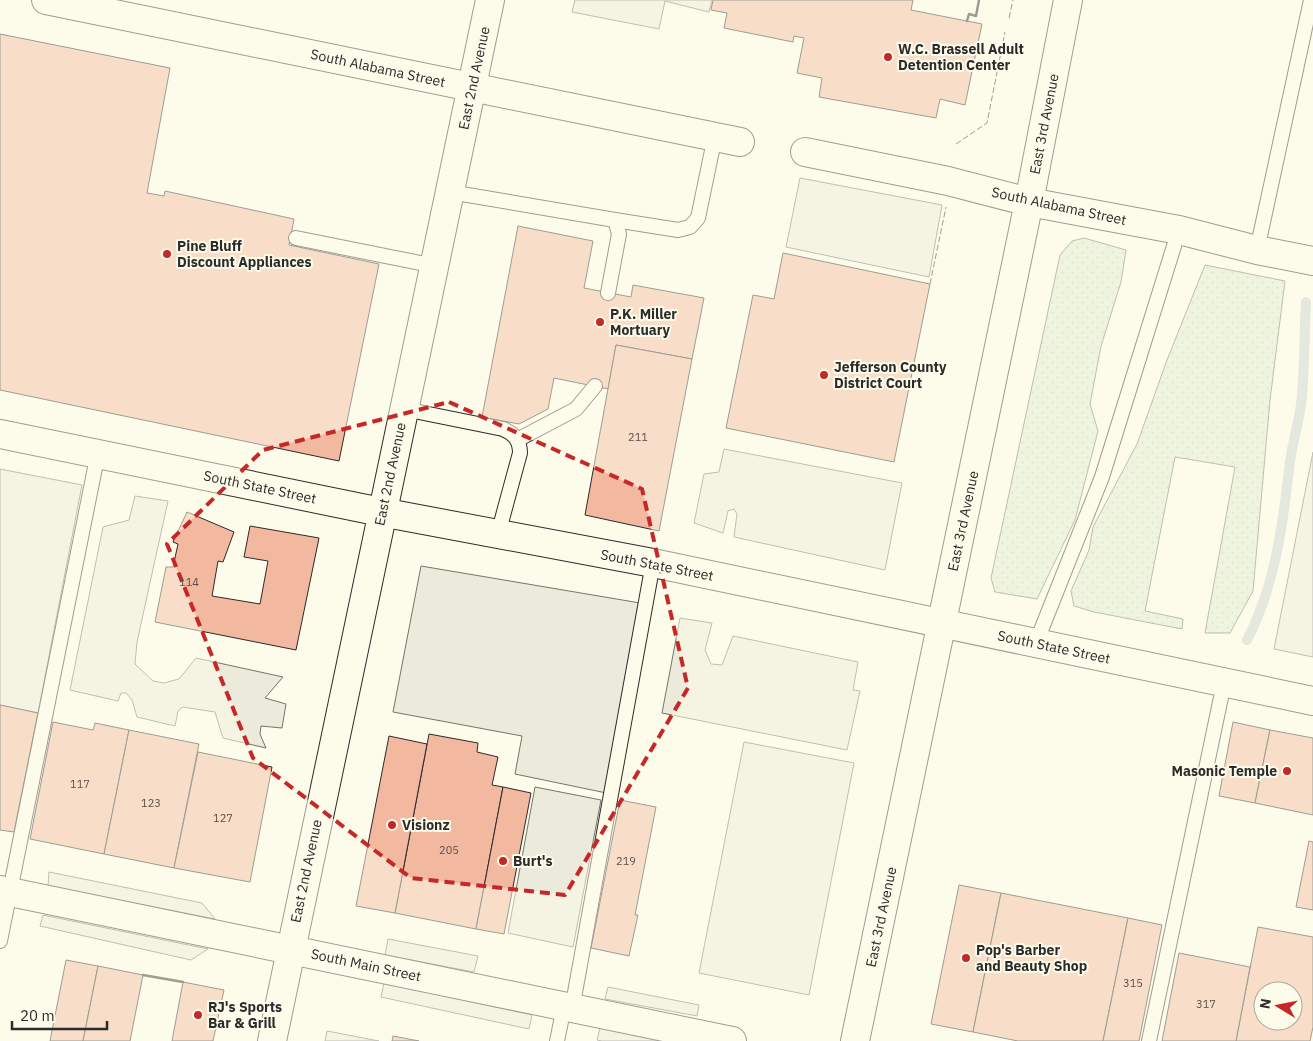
<svg xmlns="http://www.w3.org/2000/svg" width="1313" height="1041" viewBox="0 0 1313 1041" font-family="'IBM Plex Sans',sans-serif">
<style>
.grass{fill:url(#grass-dots);stroke:#74746e}
.parking{fill:#eceadb;stroke:#74746e}
.lines{fill:none;stroke-linecap:round;stroke-linejoin:round}
.stream{stroke:#c7d0d0;stroke-width:10}
.building{fill:#f2b8a0;stroke:#2b2b2b;fill-rule:evenodd}
.service-casing{stroke:#2b2b2b;stroke-width:16}
.minor-casing{stroke:#2b2b2b;stroke-width:30}
.service{stroke:#fdfbea;stroke-width:14}
.minor{stroke:#fdfbea;stroke-width:28}
.fence{stroke:#2b2b2b;stroke-width:1;stroke-dasharray:6 2.5;stroke-linecap:butt}
.wall{stroke:#2b2b2b;stroke-width:2.5}
.marked{fill:none;stroke:#c62828;stroke-width:4;stroke-dasharray:10 6;stroke-linejoin:round}
.poi-dot{fill:#c62828;stroke:#fdfbea;stroke-width:2}
.labels{text-anchor:middle;stroke-width:4;stroke-linejoin:round;paint-order:stroke}
.number-label{font-size:11px;fill:#5d4e48}
.poi-label{font-size:14px;font-weight:bold;fill:#2b2b2b;stroke:#fdfbea;text-anchor:start}
.street-label{font-size:14px;fill:#2b2b2b;stroke:#fdfbea}
</style>
<defs>
<pattern id="grass-dots" width="8" height="8" patternUnits="userSpaceOnUse" patternTransform="scale(1.25)"><rect width="8" height="8" fill="#deebd1"/><path d="M2 2h.1M6 6h.1" fill="none" stroke="#bfcab4" stroke-width="1.8" stroke-linecap="round"/></pattern>
</defs>
<rect width="100%" height="100%" fill="#fdfbea"/>
<g class="grass">
<path d="M1084,238L1126,250L1121,282L1101,346L1090,404L1098,431L1075,520L1037,599L995,592L991,578L1060,255L1072,241Z"/>
<path d="M1205,265L1285,281L1270,400L1253,591L1230,633H1205L1235,467L1175,457L1145,611L1183,619L1182,629L1094,612L1074,606L1071,591L1089,550L1093,527L1137,444L1167,360Z"/>
</g>
<g class="parking">
<path d="M575,0H712L709,12L665,1L659,29L572,12Z"/>
<path d="M800,178L942,205L929,277L786,247Z"/>
<path d="M724,449L902,483L885,570L734,537L737,514L734,509L728,511L723,533L694,523L704,474L719,472Z"/>
<path d="M1313,452V657L1274,649Z"/>
<path d="M0,469L82,485L38,713L0,705Z"/>
<path d="M135,496L168,501L137,642L135,664L153,681L164,683L179,679L196,658L283,677L265,698L286,704L282,728L261,726L260,734L266,748L223,738L215,712L183,707L178,711L175,726L137,717L132,700L126,693H121L118,701L70,690L103,527L129,520Z"/>
<path d="M421,566L652,605L616,795L515,774L522,736L393,712Z"/>
<path d="M680,618L712,623L705,650L711,664L722,665L733,636L858,662L853,690L860,691L847,750L662,713Z"/>
<path d="M744,742L854,763L809,995L699,973Z"/>
<path d="M535,787L601,800L573,947L508,933Z"/>
<path d="M49,872L202,903L215,919L48,886Z"/>
<path d="M43,915L208,949L191,960L40,926Z"/>
<path d="M388,939L478,956L474,972L385,955Z"/>
<path d="M384,983L532,1015L529,1029L381,997Z"/>
<path d="M608,987L699,1005L697,1016L605,999Z"/>
<path d="M600,1028L662,1041H602L597,1040Z"/>
<path d="M327,1031L379,1041H325Z"/>
</g>
<g class="lines">
<path class="stream" d="M1247,640C1276,584 1283,523 1290,461C1293,442 1298,424 1301,405C1305,371 1304,336 1306,302"/>
</g>
<g class="building">
<path d="M713,0H913L911,10L982,24L965,105L940,99L936,118L819,97L822,78L797,73L804,38L794,36L793,42L724,28L727,13L711,10Z"/>
<path d="M0,34L170,68L147,193L164,196L165,191L294,219L289,245L379,264L339,461L0,390Z"/>
<path d="M518,226L593,241L584,288L631,297L633,285L704,298L692,359L616,345L608,389L554,378L548,409L519,424L482,417Z"/>
<path d="M783,253L930,284L894,462L726,428L753,295L774,299Z"/>
<path d="M616,345L692,359L659,531L585,515Z"/>
<path d="M187,512L234,532L223,562L218,561L212,596L260,604L268,561L244,557L250,526L319,538L296,650L155,622L166,567H173L178,544L173,542Z"/>
<path d="M0,705L38,713L14,832L0,830Z"/>
<path d="M53,722L93,730L95,723L129,730L104,854L30,839Z"/>
<path d="M1233,722L1270,730L1255,803L1219,796Z"/>
<path d="M129,730L199,744L174,868L104,854Z"/>
<path d="M1270,730L1313,738V815L1255,803Z"/>
<path d="M429,734L478,743L477,752L498,757L492,785L503,787L476,929L395,913Z"/>
<path d="M389,736L427,744L395,913L356,906Z"/>
<path d="M198,752L272,767L250,882L174,868Z"/>
<path d="M503,787L531,793L504,934L476,929Z"/>
<path d="M620,800L656,807L635,915H638L629,956L591,948Z"/>
<path d="M1309,841L1313,842V910L1296,907Z"/>
<path d="M959,885L1001,893L973,1032L931,1024Z"/>
<path d="M1001,893L1128,918L1103,1041H1018L973,1032Z"/>
<path d="M1128,918L1162,925L1139,1041H1103Z"/>
<path d="M1258,927L1313,937V1027L1310,1041H1236ZM1263,991H1293V1021H1263Z"/>
<path d="M1179,953L1250,967L1236,1041H1162Z"/>
<path d="M66,960L98,966L83,1041H50Z"/>
<path d="M98,966L143,975L130,1041H83Z"/>
<path d="M183,982L224,990L213,1041H172Z"/>
<path d="M393,1036L419,1041H392Z"/>
</g>
<g class="lines">
<g class="service-casing">
<g id="service">
<path d="M450,192L615,220L619,234L608,293"/>
<path d="M615,220L678,230L690,227L698,218L715,136"/>
<path d="M296,238L435,266"/>
<path d="M1257,250L1311,0"/>
<path d="M404,409L503,429C515,434 520,441 520,453L498,534"/>
<path d="M517,440L576,409L595,386"/>
<path d="M1036,643L1102,477L1179,230"/>
<path d="M0,941L98,453"/>
<path d="M572,1009L653,563"/>
<path d="M557,1041L564,1007"/>
<path d="M1149,1041L1224,683"/>
</g>
</g>
<g class="minor-casing">
<g id="minor">
<path d="M46,0L740,142"/>
<path d="M805,152L948,181L1029,202L1179,230L1257,250L1313,261"/>
<path d="M0,434L381,512L653,563L1313,701"/>
<path d="M0,890L732,1041"/>
<path d="M272,1041L490,0"/>
<path d="M855,1041L1029,202L1068,0"/>
</g>
</g>
<use href="#service" class="service"/>
<use href="#minor" class="minor"/>
<g class="fence">
<path d="M1009,18L1013,0"/>
<path d="M956,144L987,123L1005,32"/>
<path d="M930,284L946,207"/>
</g>
<g class="wall">
<path d="M967,21L969,14L976,16L979,0"/>
<path d="M143,975L183,982"/>
</g>
</g>
<path d="M0 0H1313V1041H0ZM449,402L642,489L688,688L565,895L411,878L253,758L167,544L263,450Z" fill="#fdfbea" fill-opacity=".55" fill-rule="evenodd"/>
<path class="marked" d="M449,402L642,489L688,688L565,895L411,878L253,758L167,544L263,450Z"/>
<g class="poi-dot">
<circle cx="888" cy="57" r="5"/>
<circle cx="167" cy="254" r="5"/>
<circle cx="600" cy="322" r="5"/>
<circle cx="824" cy="375" r="5"/>
<circle cx="1287" cy="771" r="5"/>
<circle cx="392" cy="825" r="5"/>
<circle cx="503" cy="861" r="5"/>
<circle cx="966" cy="958" r="5"/>
<circle cx="198" cy="1015" r="5"/>
</g>
<g class="labels">
<g class="number-label">
<text x="638" y="441">211</text>
<text x="189" y="586">114</text>
<text x="80" y="788">117</text>
<text x="151" y="807">123</text>
<text x="223" y="822">127</text>
<text x="449" y="854">205</text>
<text x="626" y="865">219</text>
<text x="1133" y="987">315</text>
<text x="1206" y="1008">317</text>
</g>
<g class="poi-label">
<text x="898" y="54">W.C. Brassell Adult<tspan x="898" dy="16">Detention Center</tspan></text>
<text x="177" y="251">Pine Bluff<tspan x="177" dy="16">Discount Appliances</tspan></text>
<text x="610" y="319">P.K. Miller<tspan x="610" dy="16">Mortuary</tspan></text>
<text x="834" y="372">Jefferson County<tspan x="834" dy="16">District Court</tspan></text>
<text x="1277" y="776" text-anchor="end">Masonic Temple</text>
<text x="402" y="830">Visionz</text>
<text x="513" y="866">Burt's</text>
<text x="976" y="955">Pop's Barber<tspan x="976" dy="16">and Beauty Shop</tspan></text>
<text x="208" y="1012">RJ's Sports<tspan x="208" dy="16">Bar &amp; Grill</tspan></text>
</g>
<g class="street-label">
<text transform="translate(378 68) rotate(12)" y="5">South Alabama Street</text>
<text transform="translate(474 78) rotate(-78)" y="5">East 2nd Avenue</text>
<text transform="translate(1044 124) rotate(-79)" y="5">East 3rd Avenue</text>
<text transform="translate(1059 206) rotate(12)" y="5">South Alabama Street</text>
<text transform="translate(390 474) rotate(-78)" y="5">East 2nd Avenue</text>
<text transform="translate(260 487) rotate(12)" y="5">South State Street</text>
<text transform="translate(963 521) rotate(-78)" y="5">East 3rd Avenue</text>
<text transform="translate(657 565) rotate(11)" y="5">South State Street</text>
<text transform="translate(1054 647) rotate(12)" y="5">South State Street</text>
<text transform="translate(306 871) rotate(-78)" y="5">East 2nd Avenue</text>
<text transform="translate(881 917) rotate(-78)" y="5">East 3rd Avenue</text>
<text transform="translate(366 965) rotate(12)" y="5">South Main Street</text>
</g>
</g>
<g transform="translate(1278 1006) rotate(280)"><circle r="24" fill="#fdfbea" stroke="#a9a89e"/>
<path d="M0-4L9 19L0 12L-9 19Z" fill="#c62828"/>
<text y="-8" font-size="14" font-weight="bold" text-anchor="middle" fill="#2b2b2b">N</text>
</g>
<path d="M12 1021v8h95v-8" fill="none" stroke="#2b2b2b" stroke-width="2.5"/>
<text x="20" y="1021" font-size="15" fill="#2b2b2b" stroke="#fdfbea" stroke-width="4" paint-order="stroke">20 m</text>
</svg>
